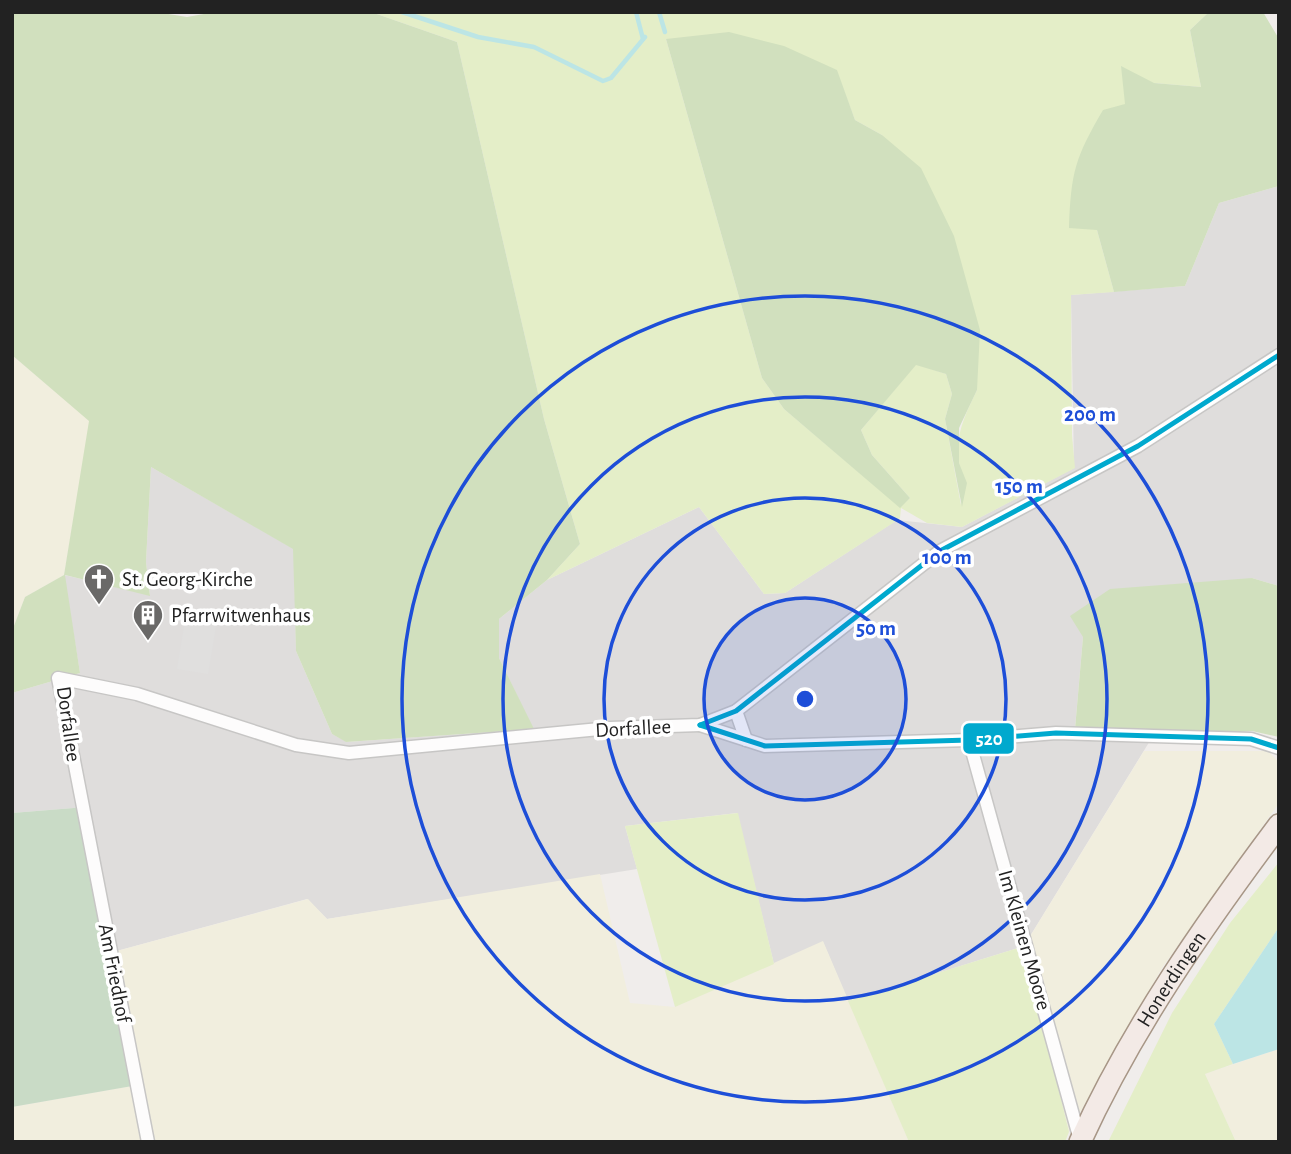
<svg xmlns="http://www.w3.org/2000/svg" width="1291" height="1154" viewBox="0 0 1291 1154" font-family="'Alegreya Sans',sans-serif">
<style>
.residential{fill:#dfdddc}
.farmland{fill:#f1eede}
.grass{fill:#e4eec8;fill-rule:evenodd}
.forest{fill:#d1e0be}
.cemetery{fill:#c9dbc6}
.parking{fill:#e0dfde}
.water{fill:#bce5e5}
.lines{fill:none;stroke-linecap:round;stroke-linejoin:round}
.stream{stroke:#bce5e5;stroke-width:4.5}
.minor-casing{stroke:#c7c6c5;stroke-width:15}
.primary-casing{stroke:#a79686;stroke-width:24}
.minor{stroke:#fdfcfc;stroke-width:12}
.primary{stroke:#f3eae6;stroke-width:21}
.bus-1-casing{stroke:#fff;stroke-width:10}
.bus-1{stroke:#00a9ce;stroke-width:5}
.ring{fill:none;stroke:#1d4ed8;stroke-width:3.5}
.labels{text-anchor:middle;stroke-width:7;stroke-linejoin:round;paint-order:stroke}
.poi-label{font-size:21px;fill:#222;stroke:#fff;text-anchor:start}
.street-label{font-size:21px;fill:#222;stroke:#fff}
.centre{fill:#1d4ed8;stroke:#fff;stroke-width:3.5}
.ring-label{font-size:21px;text-anchor:middle;font-weight:bold;fill:#1d4ed8;stroke:#fff;stroke-width:7;stroke-linejoin:round;paint-order:stroke}
.line-badge{stroke:#fff;stroke-width:2.5}
.badge-label{font-size:19px;text-anchor:middle;font-weight:bold;fill:#fff}
</style>
<rect width="100%" height="100%" fill="#f0edeb"/>
<path class="residential" d="M1279,186V586L1252,578L1083,637L1075,728L1156,731L1024,946L848,1001L823,942L774,964L737,813L625,826L637,869L327,919L307,899L113,952L86,807L12,813V693L80,673L64,575L150,595L146,562L151,467L294,549L296,651L332,734L347,742L533,729L499,658V619L547,580L699,507L764,594L785,593L897,520L962,527L1074,468L1071,295L1185,286L1219,203Z"/>
<g class="farmland">
<path d="M12,355L90,421L64,575L25,597L12,631Z"/>
<path d="M1144,751H1268L1279,762V803L1162,968L1069,1132L1024,946Z"/>
<path d="M600,874L630,1003L675,1007L823,941L909,1142H12V1107L137,1085L113,952L308,899L327,919Z"/>
<path d="M1279,1049V1142H1236L1205,1074Z"/>
</g>
<g class="grass">
<path d="M371,12H1209L1190,30L1201,87L1154,83L1125,104L1097,230L1114,292L1071,295L1072,435L1075,468L962,527L927,523L901,508L900,518L896,521L785,593L764,594L699,507L547,580L580,544L544,419L457,42ZM666,39L836,70L855,120L882,135L977,390C966,413 954,436 959,463C963,487 969,477 961,505L945,419L952,394L946,374L916,364L861,430L872,455L910,498L900,507L784,409L762,378Z"/>
<path d="M738,813L774,964L675,1007L625,826Z"/>
<path d="M1279,862V927L1214,1024L1233,1064L1205,1074L1236,1142H1108L1172,1013L1230,923Z"/>
<path d="M1024,946L1069,1132L1065,1142H909L848,1001Z"/>
</g>
<g class="forest">
<path d="M12,12H156L187,17L215,12H371L457,42L544,419L580,544L547,580L499,619V658L534,729L346,742L332,734L296,651L293,549L151,467L146,562L150,596L65,575L80,673L12,693V631L25,597L64,575L89,421L12,355Z"/>
<path d="M1209,12H1263L1279,39V186L1219,203L1185,286L1114,292L1097,230L1069,228C1071,172 1075,158 1103,110L1125,104L1121,66L1154,83L1201,87L1190,30Z"/>
<path d="M729,32L784,46L837,70L855,120L882,135L921,168L954,236L980,330L977,390L959,428V463L967,483L962,507L945,419L952,394L946,374L916,365L861,430L872,455L910,498L900,508L784,409L762,378L666,39Z"/>
<path d="M1252,578L1279,586V737L1252,731L1151,739L1075,729L1083,637L1070,616L1110,589Z"/>
</g>
<path class="cemetery" d="M86,807L138,1085L12,1107V813Z"/>
<path class="parking" d="M186,615L217,620L208,674L177,669Z"/>
<path class="water" d="M1279,927V1049L1233,1064L1214,1024Z"/>
<g class="lines">
<g class="stream">
<path d="M402,12L478,37L534,47L603,81L611,78L645,37"/>
<path d="M636,12L643,39"/>
<path d="M659,12L665,32"/>
</g>
<g class="minor-casing">
<g id="minor">
<path d="M736,711L746,740"/>
<path d="M700,725L765,746L969,740L1056,733L1251,739L1279,748"/>
<path d="M969,740L1080,1140"/>
<path d="M148,1142L58,678L137,694L296,745L349,753L610,728L700,725L736,711L940,551L1138,446L1279,355"/>
</g>
</g>
<g class="primary-casing">
<g id="primary">
<path id="s1" d="M1080,1142C1132,1028 1204,925 1279,825"/>
</g>
</g>
<use href="#minor" class="minor"/>
<use href="#primary" class="primary"/>
<g class="bus-1-casing">
<g id="bus-1">
<path d="M700,725L736,711L940,551L1138,446L1279,355"/>
<path d="M700,725L765,746L969,740L1056,733L1251,739L1279,748"/>
</g>
</g>
<use href="#bus-1" class="bus-1"/>
</g>
<circle cx="805" cy="699" r="101" fill="#1d4ed8" fill-opacity=".12"/>
<g class="ring">
<circle cx="805" cy="699" r="101"/>
<circle cx="805" cy="699" r="201"/>
<circle cx="805" cy="699" r="302"/>
<circle cx="805" cy="699" r="403"/>
</g>
<defs>
<g id="church-pin" transform="scale(1.575)"><path d="M0 17L-7.5 6A9.5 9.5 0 1 1 7.5 6Z" fill="#6a6968" stroke="#fff"/><path d="M-1.2-6h2.4v3.5h3.3v2.4h-3.3V6h-2.4V-.1h-3.3v-2.4h3.3Z" fill="#fff"/></g>
<g id="building-pin" transform="scale(1.575)"><path d="M0 17L-7.5 6A9.5 9.5 0 1 1 7.5 6Z" fill="#6a6968" stroke="#fff"/><path d="M-4-6H4V6H1V3H-1V6H-4ZM-2.5-4.3h1.7v1.8h-1.7ZM.8-4.3h1.7v1.8H.8ZM-2.5-1h1.7V.8h-1.7ZM.8-1h1.7V.8H.8Z" fill="#fff"/></g>
</defs>
<g fill-rule="evenodd">
<use href="#church-pin" x="99" y="579"/>
<use href="#building-pin" x="148" y="615"/>
</g>
<g class="labels">
<g class="poi-label">
<text x="122" y="586">St. Georg-Kirche</text>
<text x="171" y="622">Pfarrwitwenhaus</text>
</g>
<g class="street-label">
<text transform="translate(69 724) rotate(82)" y="7">Dorfallee</text>
<text transform="translate(633 728) rotate(-3)" y="7">Dorfallee</text>
<text transform="translate(1025 940) rotate(74)" y="7">Im Kleinen Moore</text>
<text transform="translate(115 973) rotate(79)" y="7">Am Friedhof</text>
<text dy="7" stroke="none"><textPath href="#s1" startOffset="187">Honerdingen</textPath></text>
</g>
</g>
<circle cx="805" cy="699" r="10" class="centre"/>
<g class="ring-label">
<text x="1090" y="421">200 m</text>
<text x="1019" y="493">150 m</text>
<text x="947" y="564">100 m</text>
<text x="876" y="635">50 m</text>
</g>
<rect class="line-badge" x="962" y="722" width="53" height="33" rx="7" fill="#00a9ce"/>
<g class="badge-label">
<text x="989" y="745">520</text>
</g>
<rect width="1291" height="1154" fill="none" stroke="#222222" stroke-width="28"/>
</svg>
